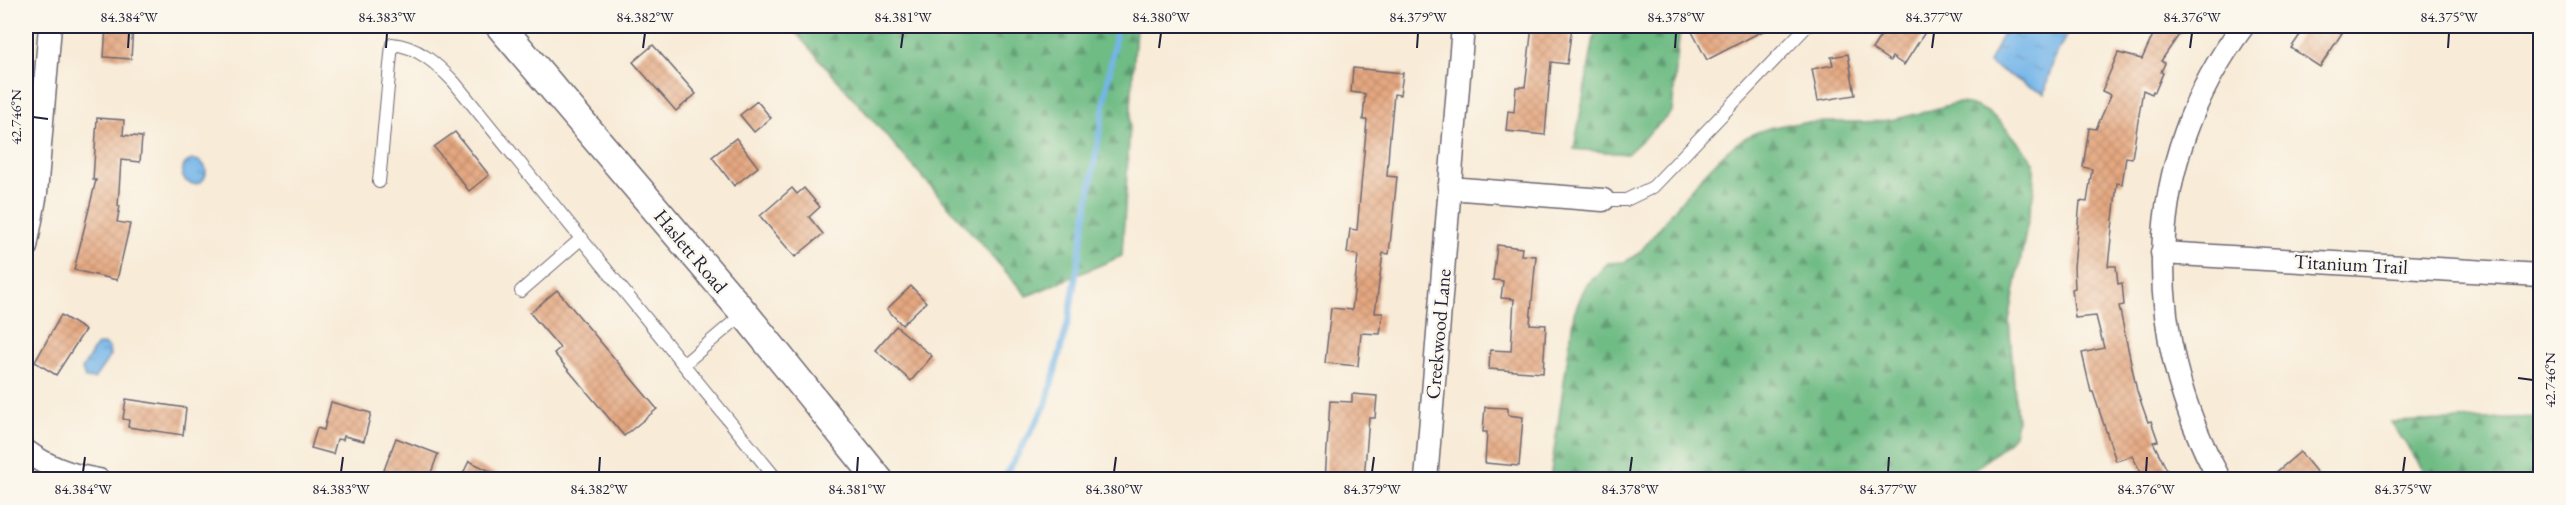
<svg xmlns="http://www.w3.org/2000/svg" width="2566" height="505" viewBox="0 0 2566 505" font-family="'EB Garamond',serif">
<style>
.forest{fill:url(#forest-firs);stroke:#486f60;stroke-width:1.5}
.water{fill:url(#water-ripples);stroke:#4c6c92;stroke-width:1.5}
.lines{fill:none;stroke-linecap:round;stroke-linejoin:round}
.stream{stroke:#75b5e9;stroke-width:6}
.building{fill:url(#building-cross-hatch)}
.service-casing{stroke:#6d6872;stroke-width:14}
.minor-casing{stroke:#6d6872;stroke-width:25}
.tertiary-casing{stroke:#6d6872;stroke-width:31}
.service{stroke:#fff;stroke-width:12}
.minor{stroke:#fff;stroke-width:22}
.tertiary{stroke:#fff;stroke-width:28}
.ticks{fill:none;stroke:#22223b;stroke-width:2}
.labels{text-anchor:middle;stroke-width:5;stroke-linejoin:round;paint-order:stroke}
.street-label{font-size:20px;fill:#22223b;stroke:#fbf7ec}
.neatline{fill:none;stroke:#22223b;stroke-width:2}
.ticks-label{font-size:15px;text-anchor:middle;fill:#22223b}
</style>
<defs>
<pattern id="forest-firs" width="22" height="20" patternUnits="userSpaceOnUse" patternTransform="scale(1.5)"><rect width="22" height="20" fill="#6fbc85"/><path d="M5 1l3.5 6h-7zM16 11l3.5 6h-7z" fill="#5b986e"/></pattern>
<pattern id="water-ripples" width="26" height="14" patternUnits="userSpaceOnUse" patternTransform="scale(1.5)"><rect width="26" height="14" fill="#75b5e9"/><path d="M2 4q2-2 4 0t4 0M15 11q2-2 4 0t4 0" fill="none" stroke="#6093be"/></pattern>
<pattern id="building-cross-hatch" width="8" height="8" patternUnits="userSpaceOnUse" patternTransform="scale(1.5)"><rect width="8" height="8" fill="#e4a780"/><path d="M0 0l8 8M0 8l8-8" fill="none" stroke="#c38f70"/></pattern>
</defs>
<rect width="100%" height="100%" fill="#fbf7ec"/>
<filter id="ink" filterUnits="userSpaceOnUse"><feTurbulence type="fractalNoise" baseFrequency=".0167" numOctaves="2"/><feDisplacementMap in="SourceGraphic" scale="12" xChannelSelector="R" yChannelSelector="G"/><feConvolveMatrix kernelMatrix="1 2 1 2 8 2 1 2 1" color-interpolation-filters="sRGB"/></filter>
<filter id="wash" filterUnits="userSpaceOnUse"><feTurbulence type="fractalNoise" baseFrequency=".008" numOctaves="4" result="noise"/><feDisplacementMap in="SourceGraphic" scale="24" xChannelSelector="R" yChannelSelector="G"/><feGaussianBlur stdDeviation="1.35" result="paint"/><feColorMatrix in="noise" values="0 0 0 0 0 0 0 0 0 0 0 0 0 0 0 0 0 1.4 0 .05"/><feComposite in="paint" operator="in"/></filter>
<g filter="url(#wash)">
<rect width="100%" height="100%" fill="#f8ebd7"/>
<g class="forest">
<path d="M790,26H862L870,33L932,28V26H1136L1122,256L1027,296Z"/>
<path d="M1596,26H1680L1672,112L1627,154L1574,149Z"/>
<path d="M1957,103C1993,103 2013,137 2034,162V190L2009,320L2017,421L2014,435L2005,445L1963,479H1550L1574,313L1585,287L1608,263L1625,262L1639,253C1667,220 1703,169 1737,143C1778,114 1834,125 1880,121C1906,119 1932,109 1957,103Z"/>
<path d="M2540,417V480L2429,479L2391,422Z"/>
</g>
<g class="water">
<path d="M2006,26H2072C2058,49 2049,67 2045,94L2026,85L1989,63Z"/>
<circle cx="194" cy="172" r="12"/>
<path d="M103,344L109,348L110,356L94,379L85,378L82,369L96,346Z"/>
</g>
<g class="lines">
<path class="stream" d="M1003,480L1046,405L1069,318L1117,26"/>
</g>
<g id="blocks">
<g class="building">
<path d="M106,26H133L131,59L104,57Z"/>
<path d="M1532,26H1572L1567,64L1551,62L1545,135L1506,131L1508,111L1514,112L1516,87H1525Z"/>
<path d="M1689,26H1772L1707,60Z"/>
<path d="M1887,26H1929L1904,65L1892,57L1890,61L1872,49Z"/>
<path d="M2157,26H2185L2161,61L2165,63L2161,72L2163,73L2155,92L2153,91L2152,94L2143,90L2132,158L2126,157L2122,184L2117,183L2108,266H2116L2118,284L2122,283L2124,305L2119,306L2137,391L2148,422L2151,421L2158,441L2153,442L2172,480H2145L2132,456L2116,461L2093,392H2091L2082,353L2104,348L2096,316L2075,318L2072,289L2075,288L2074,267L2080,201L2087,202L2092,169L2083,167L2089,128L2096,129L2111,95L2102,91L2118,53L2142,59Z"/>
<path d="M2306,26H2330L2342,33L2320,67L2291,48Z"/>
<path d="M653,45L696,94L676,111L633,62Z"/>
<path d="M1848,54L1855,95L1818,101L1812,69L1833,65L1831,57Z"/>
<path d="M1353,68L1403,73L1400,95L1394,94L1389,147L1387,176L1397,177L1389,254L1383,253L1375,313H1383L1380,334L1361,333L1358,366L1325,363L1331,308L1352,310L1358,255L1347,253L1350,229L1357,230L1367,120H1363L1365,94L1351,92Z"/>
<path d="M757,101L771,118L754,132L740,115Z"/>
<path d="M97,118L124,120L123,135L142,137L140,162L121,160L118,206H120L117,222L130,224L117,280L74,270L96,180H93Z"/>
<path d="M455,132L489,175L469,191L434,147Z"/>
<path d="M736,138L758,167L734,186L712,157Z"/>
<path d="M792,188L797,194L804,188L820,207L809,217L823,234L795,257L760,216Z"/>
<path d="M1497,245L1522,248L1521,255L1536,256L1530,324L1546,325L1543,373L1489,369L1490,350L1511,351L1514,299L1501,298L1503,281L1493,280Z"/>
<path d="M911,286L926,302L902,325L887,309Z"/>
<path d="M557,290L657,409L624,436L554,353L560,348L530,313Z"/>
<path d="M61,315L85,330L56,375L35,362Z"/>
<path d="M896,326L932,356L911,381L875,350Z"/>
<path d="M1352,394L1377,396L1375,418H1369L1364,480H1325L1330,401L1352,402Z"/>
<path d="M126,399L186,408L183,435L128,427L129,420L123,419Z"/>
<path d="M331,402L371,413L364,441L344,436L343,440L337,439L333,454L311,448L317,428L324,430Z"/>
<path d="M1485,407L1508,408V415L1523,417L1519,466L1485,463L1487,432H1483Z"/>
<path d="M396,438L438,454L429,478L418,474L416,480H410L384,470Z"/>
<path d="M2300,452L2323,480H2267Z"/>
<path d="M469,461L509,480H460Z"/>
</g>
</g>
</g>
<g filter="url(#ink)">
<use href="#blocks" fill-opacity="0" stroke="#6d6872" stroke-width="1.5"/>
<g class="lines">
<g class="service-casing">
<g id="service">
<path d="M379,182L392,44C417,46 437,64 454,82L774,476L770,480"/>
<path d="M1603,200H1626L1653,187L1807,26"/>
<path d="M521,291L582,238"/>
<path d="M684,364L744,313"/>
</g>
</g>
<g class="minor-casing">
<g id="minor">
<path d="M1449,188L1603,200"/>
<path d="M26,247L36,193L50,26"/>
<path d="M2162,253L2540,275"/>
<path d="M26,451C46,466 73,476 99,480"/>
<path d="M1426,480L1463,26"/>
<path d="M2220,480C2140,334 2141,161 2243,26"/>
</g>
</g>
<g class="tertiary-casing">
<path id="tertiary" d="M500,26L744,313L879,480"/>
</g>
<use href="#service" class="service"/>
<use href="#minor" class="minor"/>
<use href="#tertiary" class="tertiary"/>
</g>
</g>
<path class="ticks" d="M128,48L129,33M386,48L387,33M643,48L645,33M901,48L903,33M1159,48L1161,33M1417,48L1418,33M1675,48L1676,33M1932,48L1934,33M2190,48L2192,33M2448,48L2449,33M33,117L48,119M2518,378L2533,380M83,472L85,457M341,472L343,457M599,472L600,457M857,472L858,457M1114,472L1116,457M1372,472L1374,457M1630,472L1632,457M1888,472L1889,457M2146,472L2147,457M2403,472L2405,457"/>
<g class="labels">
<g class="street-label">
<text transform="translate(691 251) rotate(50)" y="7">Haslett Road</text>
<text transform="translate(2351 264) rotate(3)" y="7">Titanium Trail</text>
<text transform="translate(1438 334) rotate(-85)" y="7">Creekwood Lane</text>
</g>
</g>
<rect width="2566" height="505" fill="none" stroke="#fbf7ec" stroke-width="66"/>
<rect x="33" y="33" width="2500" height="439" class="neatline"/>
<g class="ticks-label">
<text x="129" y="22">84.384°W</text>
<text x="387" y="22">84.383°W</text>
<text x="645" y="22">84.382°W</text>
<text x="903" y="22">84.381°W</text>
<text x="1161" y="22">84.380°W</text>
<text x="1418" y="22">84.379°W</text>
<text x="1676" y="22">84.378°W</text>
<text x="1934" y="22">84.377°W</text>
<text x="2192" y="22">84.376°W</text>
<text x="2449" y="22">84.375°W</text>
<text transform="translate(16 117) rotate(-90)" y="5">42.746°N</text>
<text transform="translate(2550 380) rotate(-90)" y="5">42.746°N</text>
<text x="83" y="494">84.384°W</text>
<text x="341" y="494">84.383°W</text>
<text x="599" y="494">84.382°W</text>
<text x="857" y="494">84.381°W</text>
<text x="1114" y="494">84.380°W</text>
<text x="1372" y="494">84.379°W</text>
<text x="1630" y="494">84.378°W</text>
<text x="1888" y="494">84.377°W</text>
<text x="2146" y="494">84.376°W</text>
<text x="2403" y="494">84.375°W</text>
</g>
</svg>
